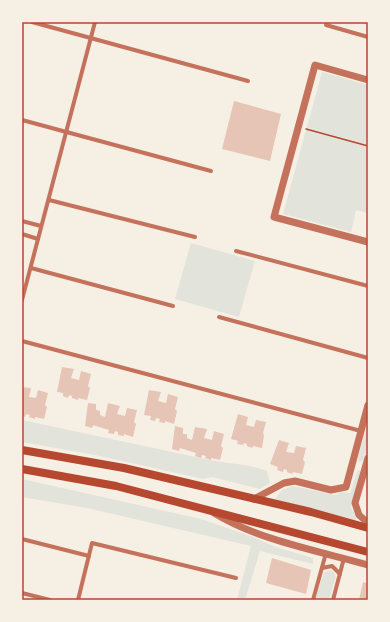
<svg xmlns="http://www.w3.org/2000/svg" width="390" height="622" viewBox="0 0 390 622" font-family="Cabin,sans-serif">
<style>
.green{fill:#e2e4dc}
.building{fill:#e6c5b7}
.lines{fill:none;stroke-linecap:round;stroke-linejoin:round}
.path{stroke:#b5482f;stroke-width:1.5}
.minor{stroke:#c5725c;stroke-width:4}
.tertiary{stroke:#c5725c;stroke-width:7}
.secondary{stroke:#b5482f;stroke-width:8}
.neatline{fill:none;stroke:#b5482f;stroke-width:1.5}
</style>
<rect width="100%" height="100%" fill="#f6efe4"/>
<g class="green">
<path d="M322,72L368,85V213L356,210L351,232L283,214Z"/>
<path d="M191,243L255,261L239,317L175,299Z"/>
<path d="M22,420L210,460C229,464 250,464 267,471L270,483L260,489L212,477L203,479L95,455L22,442Z"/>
<path d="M368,423V445L364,460L359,462L358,458Z"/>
<path d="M359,470L362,472L351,508L356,516V521L275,499L282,490L293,486L336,495L341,492L350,493L357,471Z"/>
<path d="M22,479L201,519L253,537L276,547L313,558V564L260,551L245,600H237L251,546L87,508L22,497Z"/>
<path d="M332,570L336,576L329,600H315L324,572Z"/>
</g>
<g class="building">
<path d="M234,101L281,114L270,161L222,149Z"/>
<path d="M62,367L74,369L71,378L79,380L81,371L91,374L88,386L90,388L87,400L78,398V400L72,398V396L69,395L68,398L63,396V393L57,392Z"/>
<path d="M22,387L31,388L29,397L36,398L38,390L48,393L45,405L47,407L44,419L35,417V419L29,417L30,415L26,414L25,417L22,416Z"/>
<path d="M149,390L161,392L158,401L166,403L168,394L178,397L175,409L177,411L174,424L165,421V423L159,422L160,419L156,418L155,421L150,420L151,416L144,415Z"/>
<path d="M88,403L96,404V410L100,411V415L105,417L108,403L120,406L117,414L125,416L127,408L137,410L134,422L136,424L133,437L124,434V436L118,435V432L115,431L114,434L108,433L109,430L93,425L92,428L85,426Z"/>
<path d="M238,414L248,417L246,425L254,427L256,420L266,422L263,433L264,435L262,448L253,446L252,448L247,446V444L244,443L243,445L237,444L238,441L231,439Z"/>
<path d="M175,426L183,428V434H187V438L192,440L195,427L207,429L204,438L212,440L214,431L224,434L221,446L223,448L220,460L211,458V460L205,458L206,456L202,455L201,458L195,456L196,453L180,448L179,451L172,449Z"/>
<path d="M279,440L289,443L286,452L294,453L296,446L306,448L303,460L305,462L302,474L293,472L292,474L287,472V470L284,469L283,472L277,470L278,467L270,464Z"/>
<path d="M272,558L311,570L306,594L266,583Z"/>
<path d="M363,582L368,584V600H359Z"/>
</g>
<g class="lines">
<path class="path" d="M306,129L368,146"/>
<g class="minor">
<path d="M32,22L248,81"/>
<path d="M326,25L368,37"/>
<path d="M22,120L211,171"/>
<path d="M49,200L195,237"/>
<path d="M22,221L41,226"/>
<path d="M22,234L38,239"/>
<path d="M236,251L368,286"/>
<path d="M31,268L173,306"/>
<path d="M22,300L95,22"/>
<path d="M219,317L368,358"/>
<path d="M22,341L361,431"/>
<path d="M22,539L89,556"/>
<path d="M322,568L332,566L340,574"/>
<path d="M22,593L50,600"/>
<path d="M78,600L92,543L236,578"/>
<path d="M313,600L326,553"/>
<path d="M333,600L344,558"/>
</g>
<g class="tertiary">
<path d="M368,80L315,65L274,217L368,242"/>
<path d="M368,458L355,503L359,515L368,523"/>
<path d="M254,499L284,483L295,481L331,490L346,487L368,405"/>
<path d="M214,513C258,540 319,551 368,565"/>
</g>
<g class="secondary">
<path d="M22,450L124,468L311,512L368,528"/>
<path d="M22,469L116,486L368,552"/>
</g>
</g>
<rect width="390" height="622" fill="none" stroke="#f6efe4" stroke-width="46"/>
<rect x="23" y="23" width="344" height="576" class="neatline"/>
</svg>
